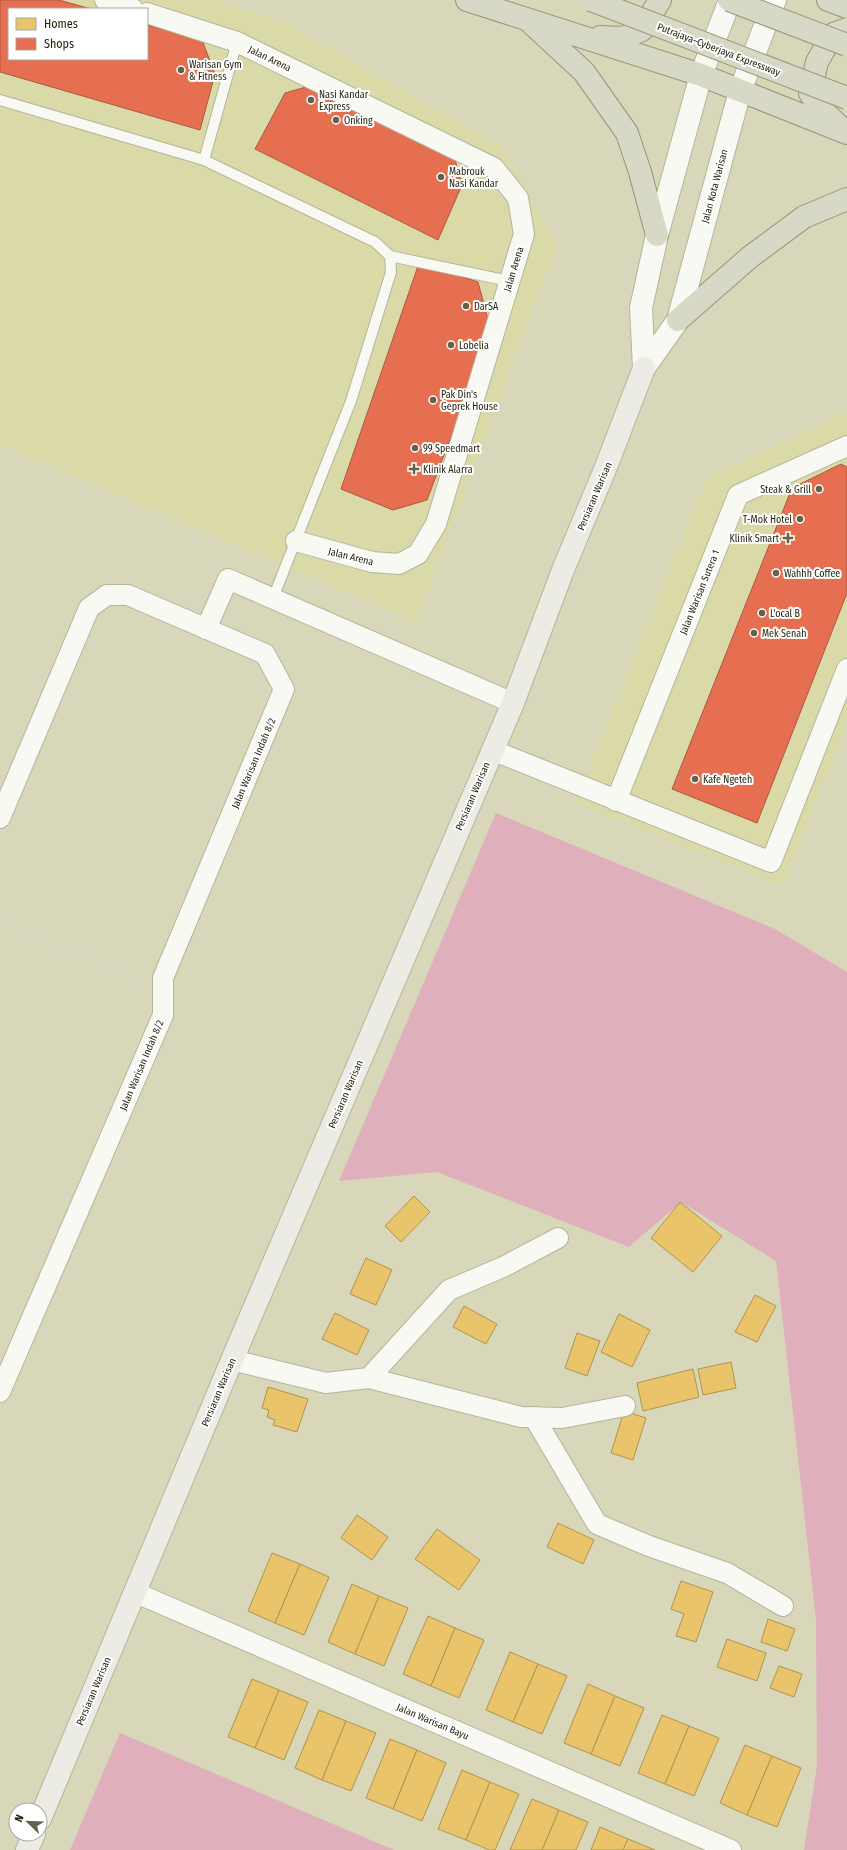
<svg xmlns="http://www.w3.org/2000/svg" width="847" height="1850" viewBox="0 0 847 1850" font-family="'Fira Sans Condensed',sans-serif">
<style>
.built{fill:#dad9a8;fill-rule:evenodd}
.green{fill:#dfafbc}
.homes{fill:#e9c46a;stroke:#ae944e}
.shops{fill:#e76f51;stroke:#ac583d}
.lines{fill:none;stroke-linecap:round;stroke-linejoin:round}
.service-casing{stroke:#b5b49c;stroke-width:12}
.minor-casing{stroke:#b5b49c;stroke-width:22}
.tertiary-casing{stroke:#b5b49c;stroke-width:24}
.secondary-casing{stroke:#b5b49c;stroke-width:24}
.trunk-casing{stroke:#989676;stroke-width:24}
.path{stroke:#d7d7cd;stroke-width:2.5;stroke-dasharray:2 3;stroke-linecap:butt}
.service{stroke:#f9f9f4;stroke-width:10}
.minor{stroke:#f9f9f4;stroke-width:20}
.tertiary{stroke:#f9f9f4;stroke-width:22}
.secondary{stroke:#ecece4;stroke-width:22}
.trunk{stroke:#d8d8c7;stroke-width:22}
.trunk-bridge-casing{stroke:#989676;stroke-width:24;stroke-linecap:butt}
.trunk-bridge{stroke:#d8d8c7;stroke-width:22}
.poi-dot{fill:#63624a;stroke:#fff;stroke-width:1.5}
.labels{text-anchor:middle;stroke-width:4;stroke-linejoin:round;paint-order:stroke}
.street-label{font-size:10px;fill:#24230e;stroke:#fff}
.poi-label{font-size:10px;fill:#24230e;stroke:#fff;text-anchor:start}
</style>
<rect width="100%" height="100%" fill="#d8d7b9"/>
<g class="built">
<path d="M0,0H216L288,24L503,147L557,245L416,622L0,445ZM9,9H147V59H9Z"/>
<path d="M847,411V723L783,886L575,803L706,479Z"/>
</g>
<g class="green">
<path d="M496,813L775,929L847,972V1850H804L817,1766L816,1620L776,1261L681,1202L629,1247L437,1172L339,1181Z"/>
<path d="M120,1733L394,1850H70Z"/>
</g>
<g class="homes">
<path d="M414,1196L430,1212L401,1242L385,1226Z"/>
<path d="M680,1202L722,1236L693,1272L651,1238Z"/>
<path d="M366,1258L392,1270L376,1305L350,1294Z"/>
<path d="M755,1295L776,1306L757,1342L735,1332Z"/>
<path d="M464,1306L497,1324L486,1344L453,1327Z"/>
<path d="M335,1313L369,1330L357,1355L322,1339Z"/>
<path d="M619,1314L650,1330L632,1367L601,1352Z"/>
<path d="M577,1333L600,1341L587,1376L565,1368Z"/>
<path d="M731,1362L736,1388L703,1395L698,1369Z"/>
<path d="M693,1369L699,1397L643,1411L637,1383Z"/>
<path d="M268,1387L308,1399L297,1432L273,1425L275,1420L267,1417L269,1410L262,1408Z"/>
<path d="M624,1411L646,1418L633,1460L611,1453Z"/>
<path d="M357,1515L388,1537L372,1560L341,1538Z"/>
<path d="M558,1523L594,1540L583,1564L547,1547Z"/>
<path d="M437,1529L480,1560L459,1590L415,1559Z"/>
<path d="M272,1553L300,1564L275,1623L248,1611Z"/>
<path d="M300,1564L329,1577L304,1635L275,1623Z"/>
<path d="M681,1581L713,1592L696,1642L676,1636L684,1614L671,1609Z"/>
<path d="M352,1584L379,1596L355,1654L328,1642Z"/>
<path d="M379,1596L408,1608L384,1666L355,1654Z"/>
<path d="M428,1616L455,1628L431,1686L403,1674Z"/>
<path d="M768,1619L795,1629L787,1651L761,1642Z"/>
<path d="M455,1628L484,1640L459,1698L431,1686Z"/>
<path d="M727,1639L766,1653L757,1681L717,1667Z"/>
<path d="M510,1652L538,1664L513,1722L486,1710Z"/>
<path d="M538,1664L567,1676L542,1734L513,1722Z"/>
<path d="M779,1666L802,1674L794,1697L770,1688Z"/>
<path d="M252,1679L279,1690L255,1748L228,1737Z"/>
<path d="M588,1684L615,1696L591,1754L564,1743Z"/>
<path d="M279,1690L308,1702L284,1760L255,1748Z"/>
<path d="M615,1696L644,1708L620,1766L591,1754Z"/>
<path d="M319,1710L346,1721L322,1780L295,1768Z"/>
<path d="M662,1715L689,1726L665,1784L638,1773Z"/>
<path d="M346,1721L376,1733L351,1791L322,1780Z"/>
<path d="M689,1726L719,1738L694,1796L665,1784Z"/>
<path d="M390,1739L417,1750L393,1809L366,1798Z"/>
<path d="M745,1745L772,1756L747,1815L720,1803Z"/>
<path d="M417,1750L446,1763L422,1821L393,1809Z"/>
<path d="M772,1756L801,1768L777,1827L747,1815Z"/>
<path d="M462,1770L490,1782L466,1840L438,1829Z"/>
<path d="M490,1782L519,1794L495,1850H489L466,1840Z"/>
<path d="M532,1799L559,1810L542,1850H510Z"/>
<path d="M559,1810L588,1822L576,1850H542Z"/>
<path d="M600,1827L628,1839L623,1850H591Z"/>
<path d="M628,1839L655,1850H623Z"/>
</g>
<g class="shops">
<path d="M0,0H59L91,9H9V59H147V25L202,40L215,74L200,130L0,72Z"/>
<path d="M320,83L454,156L462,185L438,240L255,149L285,93Z"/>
<path d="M419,263L478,282L491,331L427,500L393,510L341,489Z"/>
<path d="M841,464L847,467V593L757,823L672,789L792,488Z"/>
</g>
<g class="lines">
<g class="service-casing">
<g id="service">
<path d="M0,100L204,160L375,242L390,256L391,272L351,401L273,598"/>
<path d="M204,160L237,42"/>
<path d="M390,256L509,281"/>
</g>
</g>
<g class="minor-casing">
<g id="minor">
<path d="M105,0L133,9"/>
<path d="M147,13L237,42L494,168L518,198L524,234L436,524L418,554L399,564L372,562L296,541"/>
<path d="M206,629L228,579L513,703"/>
<path d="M492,750L771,862L847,669"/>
<path d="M616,801L738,495L847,446"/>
<path d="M0,818L89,608L107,595H128L265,654L284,689L163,978V1015L0,1392"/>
<path d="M232,1360L326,1383L369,1378L449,1290L503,1267L558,1238"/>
<path d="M369,1378L521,1417L562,1418L625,1406"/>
<path d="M534,1417L597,1524L649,1546L727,1573L783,1606"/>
<path d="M134,1592L731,1850"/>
</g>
</g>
<g class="tertiary-casing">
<g id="tertiary">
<path d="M644,368L678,320L740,91L775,0"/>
<path d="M644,368L641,308L657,235L701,75L730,0"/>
</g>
</g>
<g class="secondary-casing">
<g id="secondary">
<path d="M40,1819L232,1360L513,703L563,570L606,467L644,368"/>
<path d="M27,1850L34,1834"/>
</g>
</g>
<g class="trunk-casing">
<g id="trunk">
<path d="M467,0L701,75L847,133"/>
<path d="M828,0L847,7"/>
<path d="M530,22L584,72L627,133L640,172L657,235"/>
<path d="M600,37L623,38L642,30L660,0"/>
<path d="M838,125L819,107L810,93L817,62L833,34L847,29"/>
<path d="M678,320L750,257L804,217L847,199"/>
</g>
</g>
<path class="path" d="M0,922L142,980"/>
<use href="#service" class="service"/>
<use href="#minor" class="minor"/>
<use href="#tertiary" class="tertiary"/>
<use href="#secondary" class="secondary"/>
<use href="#trunk" class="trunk"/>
<g class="trunk-bridge-casing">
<g id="trunk-bridge">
<path d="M591,0L847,98"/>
<path d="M729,0L847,45"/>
</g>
</g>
<use href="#trunk-bridge" class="trunk-bridge"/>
</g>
<g class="poi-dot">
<circle cx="181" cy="70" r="4"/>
<circle cx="311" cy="100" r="4"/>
<circle cx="336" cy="120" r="4"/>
<circle cx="441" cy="177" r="4"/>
<circle cx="466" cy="306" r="4"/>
<circle cx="451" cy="345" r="4"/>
<circle cx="433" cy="400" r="4"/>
<circle cx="415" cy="448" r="4"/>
<path d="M412 463h4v4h4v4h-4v4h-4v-4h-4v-4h4z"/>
<circle cx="819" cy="489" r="4"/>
<circle cx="800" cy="519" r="4"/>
<path d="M786 532h4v4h4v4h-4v4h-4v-4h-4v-4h4z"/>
<circle cx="776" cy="573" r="4"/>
<circle cx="762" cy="613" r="4"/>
<circle cx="754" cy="633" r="4"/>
<circle cx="695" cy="779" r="4"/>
</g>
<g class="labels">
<g class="street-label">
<text transform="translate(719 49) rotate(21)" y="4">Putrajaya–Cyberjaya Expressway</text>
<text transform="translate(270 58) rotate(26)" y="4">Jalan Arena</text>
<text transform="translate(714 186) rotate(-75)" y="4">Jalan Kota Warisan</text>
<text transform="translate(513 269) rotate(-73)" y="4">Jalan Arena</text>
<text transform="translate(594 496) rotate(-67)" y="4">Persiaran Warisan</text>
<text transform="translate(351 556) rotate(14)" y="4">Jalan Arena</text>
<text transform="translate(699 592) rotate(-68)" y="4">Jalan Warisan Sutera 1</text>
<text transform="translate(253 763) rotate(-67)" y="4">Jalan Warisan Indah 8/2</text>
<text transform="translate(472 796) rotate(-67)" y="4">Persiaran Warisan</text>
<text transform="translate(141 1065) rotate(-67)" y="4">Jalan Warisan Indah 8/2</text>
<text transform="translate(345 1094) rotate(-67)" y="4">Persiaran Warisan</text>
<text transform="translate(218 1392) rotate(-67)" y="4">Persiaran Warisan</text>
<text transform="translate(93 1691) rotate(-67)" y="4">Persiaran Warisan</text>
<text transform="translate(433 1721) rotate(23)" y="4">Jalan Warisan Bayu</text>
</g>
<g class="poi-label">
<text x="189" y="68">Warisan Gym<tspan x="189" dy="12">&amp; Fitness</tspan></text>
<text x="319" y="98">Nasi Kandar<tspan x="319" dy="12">Express</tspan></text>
<text x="344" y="124">Onking</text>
<text x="449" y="175">Mabrouk<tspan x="449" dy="12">Nasi Kandar</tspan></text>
<text x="474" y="310">DarSA</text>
<text x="459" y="349">Lobelia</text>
<text x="441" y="398">Pak Din's<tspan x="441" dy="12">Geprek House</tspan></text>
<text x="423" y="452">99 Speedmart</text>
<text x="423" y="473">Klinik Alarra</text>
<text x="811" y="493" text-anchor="end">Steak &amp; Grill</text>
<text x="792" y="523" text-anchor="end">T-Mok Hotel</text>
<text x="779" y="542" text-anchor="end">Klinik Smart</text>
<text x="784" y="577">Wahhh Coffee</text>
<text x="770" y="617">L'ocal B</text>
<text x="762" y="637">Mek Senah</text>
<text x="703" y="783">Kafe Ngeteh</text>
</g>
</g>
<rect x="8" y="8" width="140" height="52" fill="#ffffff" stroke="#a7a79f"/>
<rect x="16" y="18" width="20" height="12" fill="#e9c46a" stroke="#a7a79f"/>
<text x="44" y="28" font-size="12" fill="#24230e">Homes</text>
<rect x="16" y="38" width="20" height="12" fill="#e76f51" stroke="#a7a79f"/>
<text x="44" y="48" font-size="12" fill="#24230e">Shops</text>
<g transform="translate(28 1822) rotate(293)"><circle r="19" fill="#ffffff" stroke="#a7a79f"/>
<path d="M0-3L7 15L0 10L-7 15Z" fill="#63624a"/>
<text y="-6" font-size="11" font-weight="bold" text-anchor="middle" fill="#24230e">N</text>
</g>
</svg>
